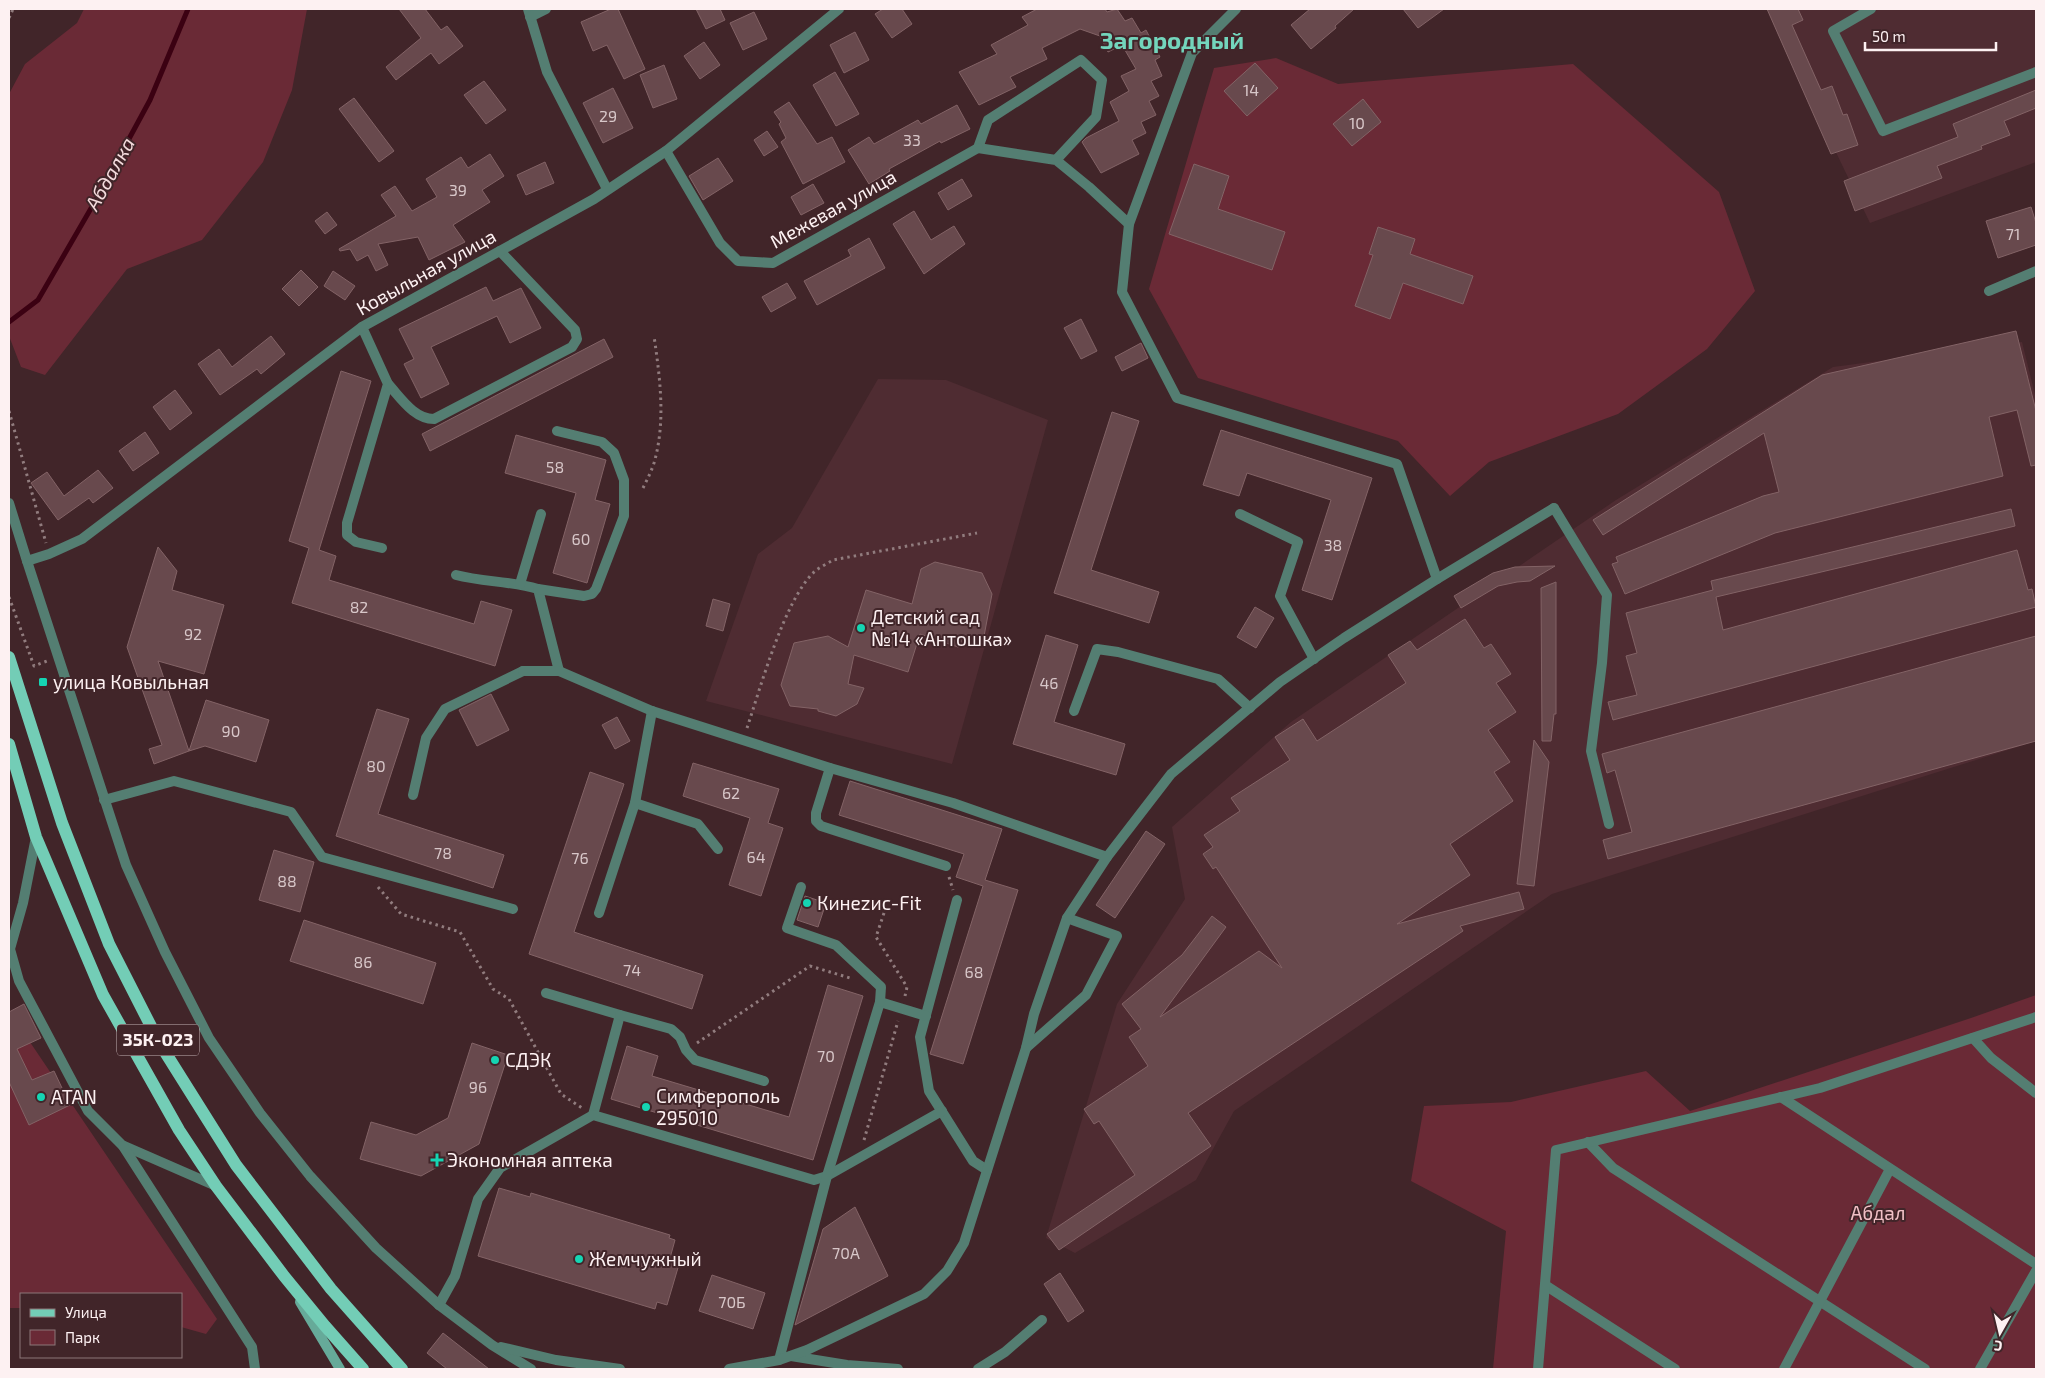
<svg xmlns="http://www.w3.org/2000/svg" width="2045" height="1378" viewBox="0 0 2045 1378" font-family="'Exo 2',sans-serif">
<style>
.built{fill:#4f2c32}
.green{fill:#6a2a36}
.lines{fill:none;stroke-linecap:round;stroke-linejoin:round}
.stream{stroke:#3b0112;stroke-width:5}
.building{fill:#68494d;stroke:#836366}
.path{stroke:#917c7e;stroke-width:3;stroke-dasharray:2.5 4;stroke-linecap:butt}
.service{stroke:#547e72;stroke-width:10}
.minor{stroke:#547e72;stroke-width:10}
.tertiary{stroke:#547e72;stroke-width:10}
.secondary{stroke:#6a9;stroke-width:10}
.primary{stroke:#73cdb6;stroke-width:12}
.poi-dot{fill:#15d5b3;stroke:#412529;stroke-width:2}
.labels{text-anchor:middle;stroke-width:4;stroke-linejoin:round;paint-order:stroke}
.number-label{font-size:16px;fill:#d8c7c9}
.shield{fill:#412529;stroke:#c5b4b6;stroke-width:1}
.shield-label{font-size:18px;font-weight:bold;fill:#fdf1f2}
.street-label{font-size:19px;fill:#fdf1f2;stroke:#412529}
.poi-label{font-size:19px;fill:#fdf1f2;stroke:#412529;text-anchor:start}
.park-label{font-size:19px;fill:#f1c0c6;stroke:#412529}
.water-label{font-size:20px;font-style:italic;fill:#f4dbdd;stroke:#412529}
.district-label{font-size:24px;font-weight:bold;fill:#73d5bc;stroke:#412529}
</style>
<rect width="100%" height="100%" fill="#412529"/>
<g class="built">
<path d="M1767,9H2036V162L1870,223Z"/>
<path d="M2022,342L2036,399V741L1552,894L1234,1111L1196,1180L1075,1253L1046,1238L1117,1004L1185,899L1172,827L1291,722L1616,500L1833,367Z"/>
<path d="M878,379L946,380L1048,420L952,764L706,701L758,554L792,528Z"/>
</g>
<g class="green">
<path d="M84,9H307L292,90L263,162L202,240L127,269L45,375L21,367L9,336V94L25,64L77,23Z"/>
<path d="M1276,58L1338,84L1573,64L1719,192L1755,291L1707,349L1618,414L1489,462L1450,496L1398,441L1198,378L1149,289L1214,68Z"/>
<path d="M2036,995V1369H1493L1506,1231L1411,1181L1424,1106L1511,1102L1646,1071L1690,1111L1971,1018Z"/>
<path d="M9,1011L217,1319L206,1334L181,1327V1294H21V1308H9Z"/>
</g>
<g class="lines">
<path class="stream" d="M9,322L38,300L97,198L150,100L188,9"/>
</g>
<g class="building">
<path d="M399,9H425L441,30L447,26L463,46L439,64L431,53L396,80L386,67L421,38Z"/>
<path d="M611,9H618L645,69L624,79L607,45L593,51L581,22Z"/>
<path d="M696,9H720L725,20L706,29Z"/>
<path d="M883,9H902L912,24L892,38L875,14Z"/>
<path d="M1037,9H1105L1107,12L1117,9L1125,21L1132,18L1141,33L1146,30L1160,57L1155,60L1162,76L1151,81L1159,96L1149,101L1156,115L1141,122L1146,133L1132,140L1139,154L1101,173L1082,142L1086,138L1119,121L1110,102L1129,91L1121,76L1136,69L1122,45L1108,52L1100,36L1080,29L1042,48L1047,59L1010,77L1016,87L979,105L959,72L997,54L991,45L1028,25L1022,17Z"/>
<path d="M1310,9H1354L1335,26L1336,28L1311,49L1291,25Z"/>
<path d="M1403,9H1444L1418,28Z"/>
<path d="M1767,9H1798L1803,20L1792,25L1821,90L1832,86L1843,115L1847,114L1858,145L1831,154Z"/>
<path d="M754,12L767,39L743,50L730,23Z"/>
<path d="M855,32L869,60L844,73L830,45Z"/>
<path d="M704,42L720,65L700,79L684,56Z"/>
<path d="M1255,63L1278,88L1247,116L1224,91Z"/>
<path d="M664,65L677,99L653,108L640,75Z"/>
<path d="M835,72L859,114L836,126L813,85Z"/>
<path d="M484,81L506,110L486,124L464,95Z"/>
<path d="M613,88L633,128L603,143L583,103Z"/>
<path d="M2036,90V108L2004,121L2010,135L1981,146L1982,149L1937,166L1942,178L1855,211L1844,181L1958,137L1953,124Z"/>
<path d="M354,98L394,151L379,162L339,109Z"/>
<path d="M1363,99L1381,122L1352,146L1333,124Z"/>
<path d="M789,102L817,144L832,137L845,162L803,184L781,142L786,138L779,124L781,122L774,112Z"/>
<path d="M957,105L970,129L941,143L940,141L889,169L890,171L869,184L848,150L869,137L874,144L918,120L921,124Z"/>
<path d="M767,131L778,147L764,156L754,140Z"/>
<path d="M490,154L504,176L482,190L490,202L453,225L465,242L429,260L418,237L378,244L388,265L376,271L368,255L357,261L350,249L340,251L339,249L396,216L381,195L395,186L412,211L437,197L426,179L461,157L468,168Z"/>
<path d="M718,158L733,181L703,200L689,176Z"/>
<path d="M545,162L554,183L526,195L517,175Z"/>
<path d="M1194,164L1229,176L1218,209L1285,232L1272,270L1169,234Z"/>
<path d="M962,179L972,196L948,210L938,193Z"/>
<path d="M813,184L824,203L801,215L791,197Z"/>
<path d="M2031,207L2036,223V245L1998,258L1986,221Z"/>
<path d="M914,211L931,240L954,226L965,244L924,274L893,224Z"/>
<path d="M327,212L337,225L325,234L315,221Z"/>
<path d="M1378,227L1415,239L1410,254L1473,276L1463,304L1403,283L1390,319L1355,306L1373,255L1369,254Z"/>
<path d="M869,238L885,268L817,305L804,281L851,256L848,250Z"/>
<path d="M301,270L318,287L299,306L282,289Z"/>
<path d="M333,271L355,286L345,300L324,286Z"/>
<path d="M787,283L796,298L771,312L762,297Z"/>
<path d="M486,287L493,301L521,288L541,328L510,343L497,316L431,347L449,384L421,398L404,364L414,359L399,329Z"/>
<path d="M1081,319L1097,351L1081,359L1064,328Z"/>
<path d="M2016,331L2036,411V465L2031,466L2017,410L1989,417L2003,476L1775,533L1625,594L1612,564L1618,562L1616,557L1763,496L1779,492L1764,433L1603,535L1593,520L1822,375Z"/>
<path d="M271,336L285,354L261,374L257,369L220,395L198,364L219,349L232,367Z"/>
<path d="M604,339L613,357L430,451L422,434Z"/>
<path d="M1141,343L1148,358L1122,371L1115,357Z"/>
<path d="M341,371L371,381L319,550L336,556L329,580L474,624L481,601L512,610L495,666L292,603L309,548L289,541Z"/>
<path d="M175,390L192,413L170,430L153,407Z"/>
<path d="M1112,412L1139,421L1091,570L1159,592L1149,623L1054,593Z"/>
<path d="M1221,430L1372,478L1332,600L1302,590L1331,500L1247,473L1239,496L1203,485Z"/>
<path d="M145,432L159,453L133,471L119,451Z"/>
<path d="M516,435L606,460L595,500L610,504L587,583L553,573L576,493L505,473Z"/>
<path d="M98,470L113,488L93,503L89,498L58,520L31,483L47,472L64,496Z"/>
<path d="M2011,509L2015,526L1716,597L1723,630L2017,550L2028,590L2032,589L2036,607L1613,720L1608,702L1637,695L1626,656L1637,653L1626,613L1713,590L1711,581Z"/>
<path d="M158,547L177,571L172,590L224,605L204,674L158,661L189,751L154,764L149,749L162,745L127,647Z"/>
<path d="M935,562L982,573L992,594L984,636L958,647L920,634L908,672L854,655L848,684L864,688L857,704L836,716L818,711V709L790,706L781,685L794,643L828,636L848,647L866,590L912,604L921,569Z"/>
<path d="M1555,566L1530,581L1517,582L1498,586L1461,608L1454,596L1493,573L1515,567Z"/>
<path d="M1556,582V714H1554L1551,741H1542L1541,588Z"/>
<path d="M713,599L730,604L723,631L706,626Z"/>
<path d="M1255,607L1274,618L1256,648L1237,637Z"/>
<path d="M1465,619L1484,648L1491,644L1511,674L1496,683L1516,712L1488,730L1510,762L1494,772L1513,801L1450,844L1470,875L1397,924L1519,892L1524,909L1460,926L1463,931L1188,1113L1211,1146L1059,1250L1047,1234L1135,1175L1099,1121L1094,1124L1084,1109L1148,1066L1129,1037L1141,1029L1122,1004L1182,955L1212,916L1226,927L1160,1017L1259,951L1282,968L1216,867L1213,869L1203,854L1213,847L1204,835L1240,811L1231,798L1290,760L1275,737L1303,719L1317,741L1406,683L1388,655L1410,641L1417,650Z"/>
<path d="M1046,635L1078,645L1054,722L1125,744L1116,775L1013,744Z"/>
<path d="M2036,636V741L1608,859L1603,840L1632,832L1615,770L1607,773L1602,754Z"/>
<path d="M491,694L509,730L477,746L459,710Z"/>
<path d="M206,700L269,720L256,762L205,746L189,751Z"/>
<path d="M377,709L409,719L378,814L504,855L493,888L336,836Z"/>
<path d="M617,717L630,741L615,749L602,725Z"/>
<path d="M1534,740L1549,762L1534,886L1517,884Z"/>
<path d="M693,763L779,789L768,823L783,828L761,896L729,885L750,818L683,796Z"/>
<path d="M590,772L624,784L574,932L703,975L692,1009L529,954Z"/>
<path d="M850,781L1002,829L985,880L1018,890L963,1064L930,1054L983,886L956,877L964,854L839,815Z"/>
<path d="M1146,831L1165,844L1115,918L1096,905Z"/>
<path d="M274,850L314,862L300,912L259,900Z"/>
<path d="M805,896L826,903L818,927L797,920Z"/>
<path d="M304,920L436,963L423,1004L290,961Z"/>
<path d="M828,985L863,996L813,1160L611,1099L627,1046L658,1056L652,1076L789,1117Z"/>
<path d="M24,1004L41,1038L17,1049L32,1080L54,1071L70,1105L29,1125L9,1082V1012Z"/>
<path d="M472,1043L508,1055L479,1144L421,1176L360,1159L371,1122L416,1135L448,1118Z"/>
<path d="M499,1188L530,1197L531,1193L670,1235L669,1238L675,1240L670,1258L680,1261L667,1305L657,1302L655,1309L478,1256Z"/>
<path d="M855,1207L888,1276L795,1325L823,1229Z"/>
<path d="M1060,1273L1084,1311L1068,1322L1044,1284Z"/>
<path d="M712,1275L765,1293L753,1329L699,1311Z"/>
<path d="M443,1333L489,1369H447L427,1353Z"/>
</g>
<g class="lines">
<g class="path">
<path d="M9,18L13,9"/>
<path d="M9,411L46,543"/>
<path d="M643,488C647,480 651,472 654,463C666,422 660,378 654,336"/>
<path d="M9,597L34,666L47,661"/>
<path d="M747,728C761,686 784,602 813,573C819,567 827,564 833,560L977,533"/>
<path d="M949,877L953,890"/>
<path d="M378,887L401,914L460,932L493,989L509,999L561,1094L582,1108"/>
<path d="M884,913L876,937L907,987L905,996"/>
<path d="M697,1043L810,966L850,978"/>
<path d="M864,1140L898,1021"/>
</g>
<g class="service">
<path d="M528,9L547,72L607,189"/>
<path d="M530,17L546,9"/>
<path d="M1056,160L978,148L988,120L1081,60L1102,80L1096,117L1056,160L1089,187L1129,224"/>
<path d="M362,327L388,384L347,523V535L356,542L382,548"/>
<path d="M388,384C401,398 414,419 434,419L572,347L577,339L575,330L500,251"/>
<path d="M1554,508L1607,595L1602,663L1591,751L1609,824"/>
<path d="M1240,514L1298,542L1280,596L1314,659"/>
<path d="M456,575C483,582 511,581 538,589L559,671"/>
<path d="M520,584L541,514"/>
<path d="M538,589L584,596L592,594L596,589L624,516V480L614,453L602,442L557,431"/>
<path d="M1074,711L1097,649L1118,652L1218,679L1250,708"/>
<path d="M830,768L816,813V821L821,826L946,866"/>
<path d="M413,795L426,738L445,709L523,671"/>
<path d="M104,800L174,781L291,812L322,857L513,909"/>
<path d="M635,803L698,824L718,849"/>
<path d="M36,837L23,903L10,949L19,981L88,1111L122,1145L216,1186"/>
<path d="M957,900L920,1037L929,1091L973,1161L987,1170"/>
<path d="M599,913L635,803L652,711"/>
<path d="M546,993L620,1015L593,1115"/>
<path d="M620,1015L671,1029L680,1037L686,1050L695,1060L764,1081"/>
<path d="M1973,1038L1991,1058L2036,1093"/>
<path d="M1026,1048L1086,995L1117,936L1067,918"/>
<path d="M1781,1097L2036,1264"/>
<path d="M1588,1142L1613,1168L1925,1369"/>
<path d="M123,1146L252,1347L255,1369"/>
<path d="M1545,1285L1675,1369"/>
<path d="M439,1305L455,1276L478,1199L500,1168L593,1115L814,1180L827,1176L942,1111"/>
<path d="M791,1356L847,1365L898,1369"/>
<path d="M779,1360L827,1176L880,1002L926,1016"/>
<path d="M978,1369L1005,1352L1042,1320"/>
<path d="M1538,1369L1556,1150L1820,1088L2036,1017"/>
<path d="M1784,1369L1890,1169"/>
<path d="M1980,1369L2036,1271"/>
</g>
<g class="minor">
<path d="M1236,9L1192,53L1129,224L1122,292L1177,398L1397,464L1437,579"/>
<path d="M1871,9L1833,31L1883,131L2036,72"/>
<path d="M666,151L720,243L738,261L773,263L978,148"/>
<path d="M1989,291L2036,271"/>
<path d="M27,561L126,865L165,952L209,1038L260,1113L310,1176L376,1248L439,1305L492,1345L531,1369"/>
<path d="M523,671H559L652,711L830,768L953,803L1107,857"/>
<path d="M801,887L787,928L836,945L881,987L880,1002"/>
<path d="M501,1347L556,1360L620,1369"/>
<path d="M729,1369L779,1360L807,1350L924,1294L947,1271L964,1243L1026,1048L1034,1014L1067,918L1107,857L1171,774L1280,682L1344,638L1437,579L1554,508"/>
</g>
<path class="tertiary" d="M9,503L27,561L49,554L82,539L362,327L594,199L666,151L839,9"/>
<path class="secondary" d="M300,1302L340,1369"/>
<g class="primary">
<path d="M9,657L62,823L109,944L160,1044L236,1165L331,1289L402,1369"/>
<path d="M9,744L36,837L103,995L179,1130L216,1186L284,1276L325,1326L363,1369"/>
</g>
</g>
<g class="poi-dot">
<circle cx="861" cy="628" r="5"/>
<rect x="38" y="677" width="10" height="10" rx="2.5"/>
<circle cx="807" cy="903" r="5"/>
<circle cx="495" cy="1060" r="5"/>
<circle cx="41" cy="1097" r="5"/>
<circle cx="646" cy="1107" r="5"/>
<path d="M434.5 1152.5h5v5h5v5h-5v5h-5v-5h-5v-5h5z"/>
<circle cx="579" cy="1259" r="5"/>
</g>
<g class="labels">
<g class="number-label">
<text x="1251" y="96">14</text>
<text x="608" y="122">29</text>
<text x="1357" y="129">10</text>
<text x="912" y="146">33</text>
<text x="458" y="196">39</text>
<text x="2013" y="240">71</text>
<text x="555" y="473">58</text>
<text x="581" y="545">60</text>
<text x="1333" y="551">38</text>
<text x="359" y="613">82</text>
<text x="193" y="640">92</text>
<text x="1049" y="689">46</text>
<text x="231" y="737">90</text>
<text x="376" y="772">80</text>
<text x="731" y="799">62</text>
<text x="443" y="859">78</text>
<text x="756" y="863">64</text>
<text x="580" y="864">76</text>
<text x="287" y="887">88</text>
<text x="363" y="968">86</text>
<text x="632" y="976">74</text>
<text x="974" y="978">68</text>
<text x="826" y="1062">70</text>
<text x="478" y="1093">96</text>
<text x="846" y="1259">70А</text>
<text x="732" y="1308">70Б</text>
</g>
<rect class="shield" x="117" y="1024.5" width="82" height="31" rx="4"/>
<g class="shield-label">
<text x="158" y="1046">35К-023</text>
</g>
<g class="street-label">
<text transform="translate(833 209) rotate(-29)" y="7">Межевая улица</text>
<text transform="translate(426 272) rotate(-29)" y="7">Ковыльная улица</text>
</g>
<g class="poi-label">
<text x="871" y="624">Детский сад<tspan x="871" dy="22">№14 «Антошка»</tspan></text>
<text x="53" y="689">улица Ковыльная</text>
<text x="817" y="910">Кинеzис-Fit</text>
<text x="505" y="1067">СДЭК</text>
<text x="656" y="1103">Симферополь<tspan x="656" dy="22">295010</tspan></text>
<text x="51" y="1104">ATAN</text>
<text x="447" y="1167">Экономная аптека</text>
<text x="589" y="1266">Жемчужный</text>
</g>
<g class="park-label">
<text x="1878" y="1220">Абдал</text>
</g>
<g class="water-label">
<text transform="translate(110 174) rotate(-61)" y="7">Абдалка</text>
</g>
<g class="district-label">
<text x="1172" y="49">Загородный</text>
</g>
</g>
<rect width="2045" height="1378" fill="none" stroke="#fdf1f2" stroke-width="20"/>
<rect x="20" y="1293" width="162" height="65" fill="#412529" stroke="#8c7779"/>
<rect x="30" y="1309" width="25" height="8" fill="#73cdb6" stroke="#8c7779"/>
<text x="65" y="1318" font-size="15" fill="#fdf1f2">Улица</text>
<rect x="30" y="1330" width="25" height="15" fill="#6a2a36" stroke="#8c7779"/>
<text x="65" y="1343" font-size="15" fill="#fdf1f2">Парк</text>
<g transform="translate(2000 1333) rotate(188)" stroke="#412529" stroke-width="4" paint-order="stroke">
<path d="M0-4L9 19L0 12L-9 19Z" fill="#fdf1f2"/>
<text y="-8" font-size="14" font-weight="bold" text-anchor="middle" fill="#fdf1f2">С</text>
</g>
<path d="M1865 42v8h131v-8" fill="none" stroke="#fdf1f2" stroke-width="2.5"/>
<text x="1872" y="42" font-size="15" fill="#fdf1f2" stroke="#412529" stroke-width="4" paint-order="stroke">50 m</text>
</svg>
